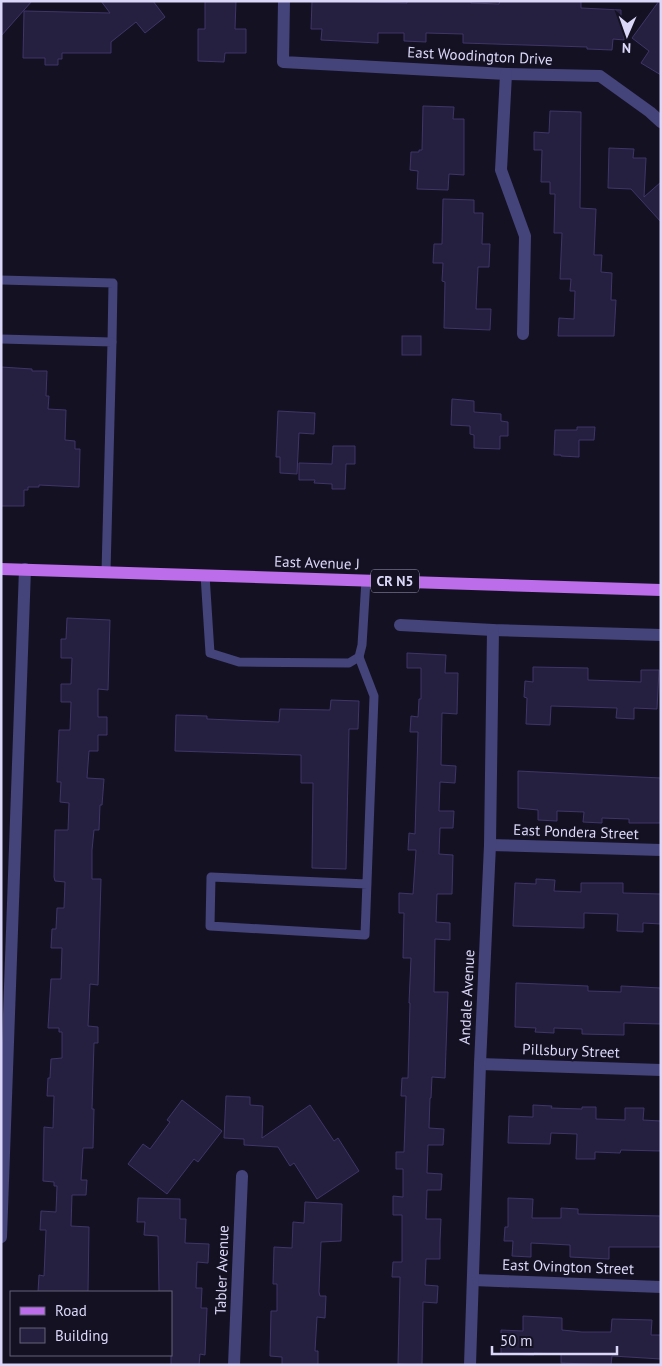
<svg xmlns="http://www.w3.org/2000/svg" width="662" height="1366" viewBox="0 0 662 1366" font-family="'PT Sans',sans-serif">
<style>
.building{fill:#262040;stroke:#3f3569}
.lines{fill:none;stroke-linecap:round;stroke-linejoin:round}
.lane{stroke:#44437a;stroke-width:9}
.street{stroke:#44437a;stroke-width:12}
.primary{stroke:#bb6dea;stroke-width:12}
.labels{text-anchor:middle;stroke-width:4.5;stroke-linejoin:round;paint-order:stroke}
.shield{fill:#141122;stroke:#9f9cb8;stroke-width:1}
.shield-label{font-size:14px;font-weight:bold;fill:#dbd7f9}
.street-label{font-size:15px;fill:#dbd7f9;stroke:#141122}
</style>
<rect width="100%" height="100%" fill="#141122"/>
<g class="building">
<path d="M1,1H32L1,36Z"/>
<path d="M101,1H153L165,17L145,33L136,22L111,42V53H62V59H58V65H45V58H23L24,11L110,13Z"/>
<path d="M205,1H236L235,29H246V53H225L224,62L198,61V29H205Z"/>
<path d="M312,1L407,3V1H471V3L499,4L500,1H581V8L621,10V20H625L624,40L613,39L612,50L587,49V47L463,43V34L426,33V42L404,41V33H378V43L321,40L322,29H311Z"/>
<path d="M659,1H661V75L641,63L649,51L632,38Z"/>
<path d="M423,106L454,107L453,119H464V175L449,174L448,190L417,189L418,171L410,170L411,152H419V150H422Z"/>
<path d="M550,111L581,112L580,208L596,209L594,255H602L601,272L612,273L611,300H616L614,336H558L559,318L574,319L575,291H570L571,279H560L562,233H554L555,194H550V182H541L542,150H534V132L549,133Z"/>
<path d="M609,148L634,149L633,158H646L644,197L661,182V222L631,189L608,188Z"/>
<path d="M443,199L474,200V213H483L482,244H490L489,267H478L476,309H491L490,330L444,328L445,282L442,281L443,263H433L434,244H442Z"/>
<rect x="402" y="336" width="19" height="19"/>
<path d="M1,367L32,369V371H47L46,396H49L48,409L66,410L65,440L75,441V449H80L79,487L39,485V487H28V490H24V506H1Z"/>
<path d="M452,399L474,401V412L501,414V421L508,422V436H500V449L474,448V435L470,434V426L451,425Z"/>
<path d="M278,411L315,413L314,434L299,433L297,474L280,473V457H276Z"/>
<path d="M577,427H595L594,440H579V457L561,456V455H554L555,430H577Z"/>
<path d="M333,446H355V464H346L345,489H332V484L314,483L315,480H299V463L332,464Z"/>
<path d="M67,618L110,620L108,690L98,689V717H107V735H98V751H89L87,778L104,779L102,805H100L99,830H94L92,850V879H101L98,985L90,984L88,1026L98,1027V1043H94L92,1109H94L93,1148H83L81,1180H87L86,1195H72L71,1226L89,1227L88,1292H38L39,1275L44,1276L46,1230H40L41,1211L56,1212L57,1186H54V1182L43,1181L44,1127L53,1128L54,1096H47L48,1078H50L51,1059L62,1058V1032H59V1028H48L51,979H61L62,948H51L52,929H56L57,908H64L65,882L55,881L54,877L55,830H68L69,803L60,802L61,782H57L59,730H70L71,702H61V684H71L72,658H61V639H66Z"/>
<path d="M407,653L446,655L445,673H458L457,714L442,713L441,765L456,766L455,783L440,782L439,811H454L453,828H440L439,854L453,855L452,894H437L436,922L450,923V940L435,939L434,992H448L445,1078L432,1077L431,1098H430L429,1128L444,1129L443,1145H428L427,1173L442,1174L441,1190H427L426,1219H441L440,1241V1259H426L425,1285L438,1286L437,1303L423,1302L422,1365L398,1364L400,1277H392L393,1262H402V1215H393V1196L403,1197V1169H396V1152H404L406,1096H401L402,1078H408L410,1003H409L411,958H403L404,913H399V893L413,894L416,850H408L409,833L415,834L418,732H410L411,716L418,717L419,699H421V668H407Z"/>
<path d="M533,667L588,668V680L616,681L641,682V670H659L657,709L634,708V719L616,718L617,708L551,706L550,725L526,724L527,698L524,697L525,681L533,682Z"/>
<path d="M331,700L359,701L358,729H349L346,869L312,868L313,783H301V755L175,751L176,715L207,716V719L279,722L280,709L330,710Z"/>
<path d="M518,771L661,778V823H629V819L602,818V823L583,822L584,812L557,811V821L538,820V810L518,808Z"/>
<path d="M536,879L555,880L554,891L581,892V883H623V893L661,894V924L643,923V932L617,931L618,914L584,913V928L513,926L515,883L536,884Z"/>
<path d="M516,983L588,986V991L621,992V986L661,988V1024L624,1023V1035L582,1034V1029L554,1028V1033L535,1032L536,1028L515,1027Z"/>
<path d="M226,1096L250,1097V1105L263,1106L262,1138L310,1105L334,1141L338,1138L359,1171L317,1199L294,1163L290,1166L278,1147L244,1145V1139L224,1138Z"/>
<path d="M182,1100L222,1131L198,1162L194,1159L167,1194L128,1164L143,1144L150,1149L170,1122L167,1120Z"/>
<path d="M533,1105L552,1106L551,1108L582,1109V1107H596V1119L625,1120V1108H644L643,1120L661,1121V1151L621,1150L620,1153L595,1152V1159H576L577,1134L551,1133L550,1144L508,1143L509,1116L533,1117Z"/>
<path d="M138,1198L180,1199V1219H186L185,1243L209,1244L208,1263L197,1262L196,1288H202L201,1308H207L205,1355L200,1354L199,1365H171V1292H159L158,1236L144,1235L145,1222H137Z"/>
<path d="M508,1198L533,1199L532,1218H561V1208L578,1209V1214L661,1216V1247H609V1259L570,1257V1245L531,1243V1257L512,1256L513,1241H504L505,1227H508Z"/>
<path d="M305,1202L342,1204L341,1241L321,1242L319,1292L320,1296H326L325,1318L317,1317L315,1351H318V1365H282V1357L270,1356L271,1311H277V1284H273L274,1247L292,1248L293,1222L304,1223Z"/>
<path d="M523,1316L562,1318V1330L582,1332H611L612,1319L652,1320L651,1335H661V1359L612,1356L611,1365L561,1363V1354L534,1353V1355L501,1354V1330L523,1331Z"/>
</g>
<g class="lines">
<g class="lane">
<path d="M1,280L113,283L112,342"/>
<path d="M1,339L112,342L106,572"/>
<path d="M205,575L210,653L239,662L349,663L359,657L362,645L366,580"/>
<path d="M359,657L374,696L365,935L210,926L211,877L367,884"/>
</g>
<g class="street">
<path d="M284,1L283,62L506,74L600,76L650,112L661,122"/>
<path d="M506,74L501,170L525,236L523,334"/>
<path d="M400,625L493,630L661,635"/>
<path d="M490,845L661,850"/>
<path d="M480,1064L661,1070"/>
<path d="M1,1237L25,569"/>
<path d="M473,1280L661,1287"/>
<path d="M234,1365L242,1176"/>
<path d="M470,1365L480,1064L490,845L493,630"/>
</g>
<path class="primary" d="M1,569L661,590"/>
</g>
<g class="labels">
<rect class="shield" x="371" y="569.5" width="48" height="23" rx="4"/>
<g class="shield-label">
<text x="395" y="586">CR N5</text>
</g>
<g class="street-label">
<text transform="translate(480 56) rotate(3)" y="5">East Woodington Drive</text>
<text transform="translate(317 563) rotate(2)" y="5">East Avenue J</text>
<text transform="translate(576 832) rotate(2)" y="5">East Pondera Street</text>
<text transform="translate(467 997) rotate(-87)" y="5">Andale Avenue</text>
<text transform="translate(571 1051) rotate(2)" y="5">Pillsbury Street</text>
<text transform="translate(568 1267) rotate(2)" y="5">East Ovington Street</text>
<text transform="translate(222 1270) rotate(-88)" y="5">Tabler Avenue</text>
</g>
</g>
<rect width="662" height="1366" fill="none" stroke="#dbd7f9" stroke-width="5"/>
<rect x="10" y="1291" width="162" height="65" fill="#141122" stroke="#646078"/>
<rect x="20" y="1307" width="25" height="8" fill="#bb6dea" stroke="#646078"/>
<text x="55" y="1316" font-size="15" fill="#dbd7f9">Road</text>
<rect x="20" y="1328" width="25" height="15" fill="#262040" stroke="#646078"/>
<text x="55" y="1341" font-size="15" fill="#dbd7f9">Building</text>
<g transform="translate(627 35) rotate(182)" stroke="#141122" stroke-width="4" paint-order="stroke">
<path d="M0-4L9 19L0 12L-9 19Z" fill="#dbd7f9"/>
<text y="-8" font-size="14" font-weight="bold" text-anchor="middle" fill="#dbd7f9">N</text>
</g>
<path d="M492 1346v8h125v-8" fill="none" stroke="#dbd7f9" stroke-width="2.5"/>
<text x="500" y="1346" font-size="15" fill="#dbd7f9" stroke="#141122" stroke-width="4" paint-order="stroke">50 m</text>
</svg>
